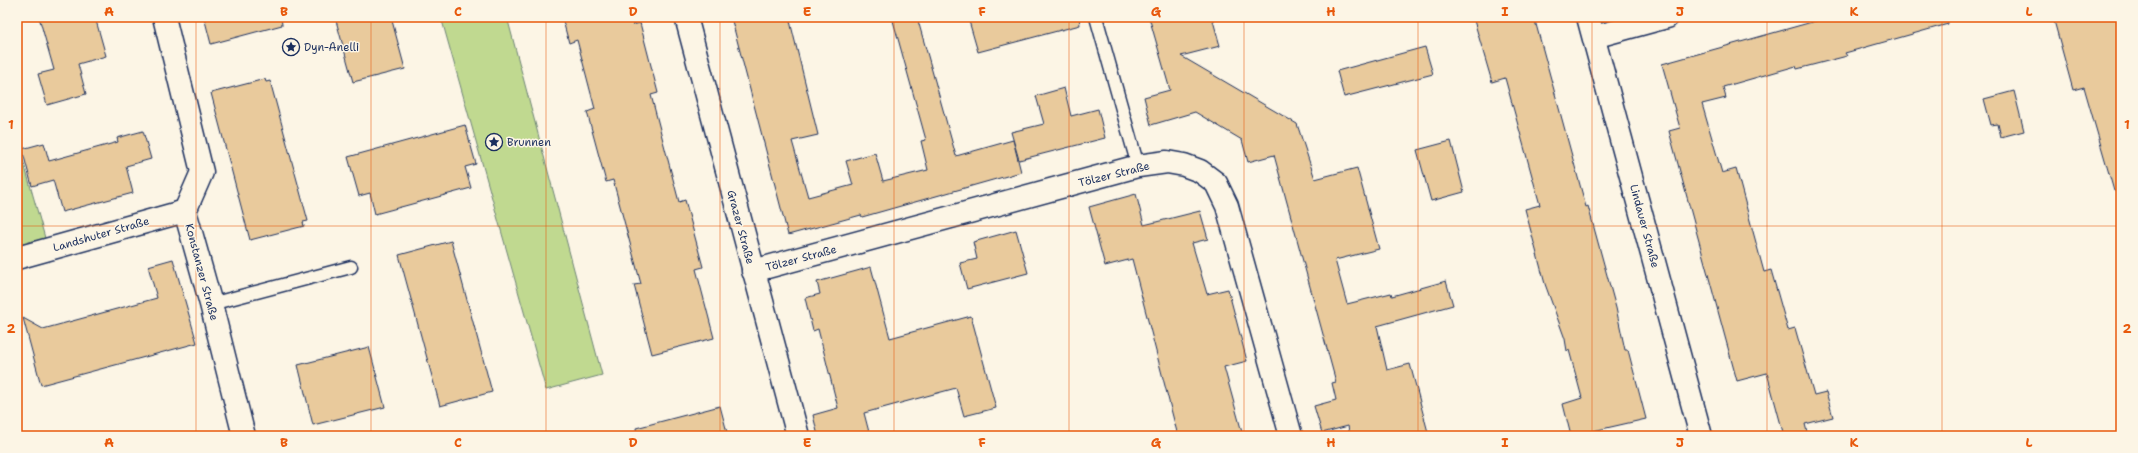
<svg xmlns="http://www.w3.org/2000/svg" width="2138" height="453" viewBox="0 0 2138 453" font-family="'Shantell Sans',sans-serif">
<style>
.green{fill:#c0d990;stroke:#6e8477}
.building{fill:#e9ca9c;stroke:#1b2f5e}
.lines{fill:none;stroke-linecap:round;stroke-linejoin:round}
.lane-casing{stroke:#1b2f5e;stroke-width:15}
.street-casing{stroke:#1b2f5e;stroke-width:25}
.lane{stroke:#fcf5e5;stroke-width:12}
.street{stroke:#fcf5e5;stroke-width:22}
.grid{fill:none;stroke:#e8590c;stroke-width:1;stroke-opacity:0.55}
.labels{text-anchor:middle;stroke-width:3;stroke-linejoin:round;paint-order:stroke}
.poi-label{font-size:11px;fill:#1b2f5e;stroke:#fcf5e5;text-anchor:start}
.street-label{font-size:11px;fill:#1b2f5e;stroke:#fcf5e5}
.neatline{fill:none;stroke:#e8590c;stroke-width:1.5}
.grid-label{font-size:13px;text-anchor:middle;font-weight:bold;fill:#e8590c}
</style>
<rect width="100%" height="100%" fill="#fcf5e5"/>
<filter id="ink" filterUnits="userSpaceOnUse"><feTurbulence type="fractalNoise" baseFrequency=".025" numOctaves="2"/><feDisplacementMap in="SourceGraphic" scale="8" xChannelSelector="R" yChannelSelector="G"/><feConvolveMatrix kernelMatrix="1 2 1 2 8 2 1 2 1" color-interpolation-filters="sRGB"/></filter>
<g filter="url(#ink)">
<g class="green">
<path d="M441,17H507L602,375L546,390Z"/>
<path d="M17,139L47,245L17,254Z"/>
</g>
<g class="building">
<path d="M39,17H95L106,56L78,64L86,94L47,105L38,74L54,70Z"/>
<path d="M204,17H281L282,25L211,44Z"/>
<path d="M335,17H391L405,69L353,82Z"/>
<path d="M562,17H634L635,24L632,25L640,23L658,93L651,95L679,202L685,200L703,267L696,269L714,338L652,354L634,285L641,284L613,180L606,182L587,112L595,109L577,40L569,43Z"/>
<path d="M731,17H789L818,135L792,141L808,197L853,185L846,161L875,153L883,181L928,170L921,141L926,140L892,17H917L956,156L1013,140L1021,172L862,217L861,215L788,235Z"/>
<path d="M983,17H1079L1080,25L978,52L969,21Z"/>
<path d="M1149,17H1212L1220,46L1181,56L1297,124L1315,179L1357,168L1379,249L1335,260L1347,304L1391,293L1392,296L1446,281L1453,305L1377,326L1387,370L1410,364L1429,436H1350L1348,426L1322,433L1314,406L1336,400L1332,383L1336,382L1274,155L1248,162L1242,140L1195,112L1151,125L1144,97L1170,90Z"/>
<path d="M1473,17H1534L1586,207L1588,206L1616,308L1625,350H1628L1646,419L1571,436L1563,404L1582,398L1569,350L1567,351L1565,339L1545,284L1525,209L1540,205L1505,78L1492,82Z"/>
<path d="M1830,17H1947L1948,24L1845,53L1847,56L1797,69L1796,66L1723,87L1726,98L1702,104L1722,173L1736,169L1764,272L1771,270L1788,330L1795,328L1814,395L1826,392L1833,417L1805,424L1808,436H1784L1767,373L1737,381L1669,131L1680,128L1662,64Z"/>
<path d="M2053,17H2121V190L2114,191L2084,87L2073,90Z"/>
<path d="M1425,47L1433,74L1344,97L1337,71Z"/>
<path d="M265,79L266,82L270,81L308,221L303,222L304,226L250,240L211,93Z"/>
<path d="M1064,88L1071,116L1098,109L1105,138L1019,160L1011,132L1044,124L1036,96Z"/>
<path d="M2014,91L2024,131L2001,137L1998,124L1991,125L1984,99Z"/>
<path d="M465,125L476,164L465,167L471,188L375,214L370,193L359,196L348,157Z"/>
<path d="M143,131L151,159L126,166L133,193L62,212L53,180L32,186L22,149L44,143L49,161L118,142L117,138Z"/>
<path d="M1451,141L1464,192L1431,201L1417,150Z"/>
<path d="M1136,194L1144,225L1200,211L1208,239L1192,243L1207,294L1228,289L1247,361L1224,367L1243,436H1178L1132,259L1105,266L1089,207Z"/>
<path d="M1016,230L1028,273L967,289L960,263L977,259L973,242Z"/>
<path d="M451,241L492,392L440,406L399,255Z"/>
<path d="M173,259L197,343L41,385L23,318L43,329L157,298L148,266Z"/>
<path d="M871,267L890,338L971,316L996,408L964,416L956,388L864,413L870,436H818L813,415L838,408L818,329L813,331L805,298L820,294L817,282Z"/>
<path d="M369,347L385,407L313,425L298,365Z"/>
<path d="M720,406L728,436H637L636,428Z"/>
</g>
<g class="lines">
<g class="lane-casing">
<g id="lane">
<path d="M1096,17L1138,166"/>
<path d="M211,304L351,267"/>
</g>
</g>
<g class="street-casing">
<g id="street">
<path d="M164,17L202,172L185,211L211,304L244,436"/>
<path d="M686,17L798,436"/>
<path d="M1588,17L1701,436"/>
<path d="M1594,37L1667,17"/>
<path d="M17,258L185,211"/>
<path d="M753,271L1138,166L1167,162L1184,165L1200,171L1216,183L1227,206L1291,436"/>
</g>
</g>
<use href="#lane" class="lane"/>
<use href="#street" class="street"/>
</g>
</g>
<path class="grid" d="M196,17V436M371,17V436M546,17V436M720,17V436M894,17V436M1069,17V436M1244,17V436M1418,17V436M1592,17V436M1767,17V436M1942,17V436M17,226H2121"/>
<defs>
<g id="sight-ring" transform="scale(0.9)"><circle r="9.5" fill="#fcf5e5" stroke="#1b2f5e" stroke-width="1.5"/><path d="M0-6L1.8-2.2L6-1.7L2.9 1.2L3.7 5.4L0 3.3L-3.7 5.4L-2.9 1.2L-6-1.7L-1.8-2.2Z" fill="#1b2f5e"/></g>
</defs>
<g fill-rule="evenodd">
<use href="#sight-ring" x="291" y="47"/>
<use href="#sight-ring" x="494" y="142"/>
</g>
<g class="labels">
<g class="poi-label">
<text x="304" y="51">Dyn-Anelli</text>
<text x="507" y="146">Brunnen</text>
</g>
<g class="street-label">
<text transform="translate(1114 174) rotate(-14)" y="4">Tölzer Straße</text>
<text transform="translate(1645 226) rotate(75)" y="4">Lindauer Straße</text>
<text transform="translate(741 227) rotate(75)" y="4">Grazer Straße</text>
<text transform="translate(101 234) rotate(-16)" y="4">Landshuter Straße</text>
<text transform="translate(801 258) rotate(-15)" y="4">Tölzer Straße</text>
<text transform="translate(202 272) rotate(75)" y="4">Konstanzer Straße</text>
</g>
</g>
<rect width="2138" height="453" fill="none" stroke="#fcf5e5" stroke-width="44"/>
<rect x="22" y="22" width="2094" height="409" class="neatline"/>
<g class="grid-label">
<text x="109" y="16">A</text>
<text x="284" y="16">B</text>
<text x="458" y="16">C</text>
<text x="633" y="16">D</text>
<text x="807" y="16">E</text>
<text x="982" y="16">F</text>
<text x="1156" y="16">G</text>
<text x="1331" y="16">H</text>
<text x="1505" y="16">I</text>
<text x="1680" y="16">J</text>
<text x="1854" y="16">K</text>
<text x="2029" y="16">L</text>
<text x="11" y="129">1</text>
<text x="2127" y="129">1</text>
<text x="11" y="333">2</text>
<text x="2127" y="333">2</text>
<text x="109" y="447">A</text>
<text x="284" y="447">B</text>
<text x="458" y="447">C</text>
<text x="633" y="447">D</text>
<text x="807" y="447">E</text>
<text x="982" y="447">F</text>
<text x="1156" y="447">G</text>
<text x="1331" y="447">H</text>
<text x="1505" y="447">I</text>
<text x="1680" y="447">J</text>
<text x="1854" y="447">K</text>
<text x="2029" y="447">L</text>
</g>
</svg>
